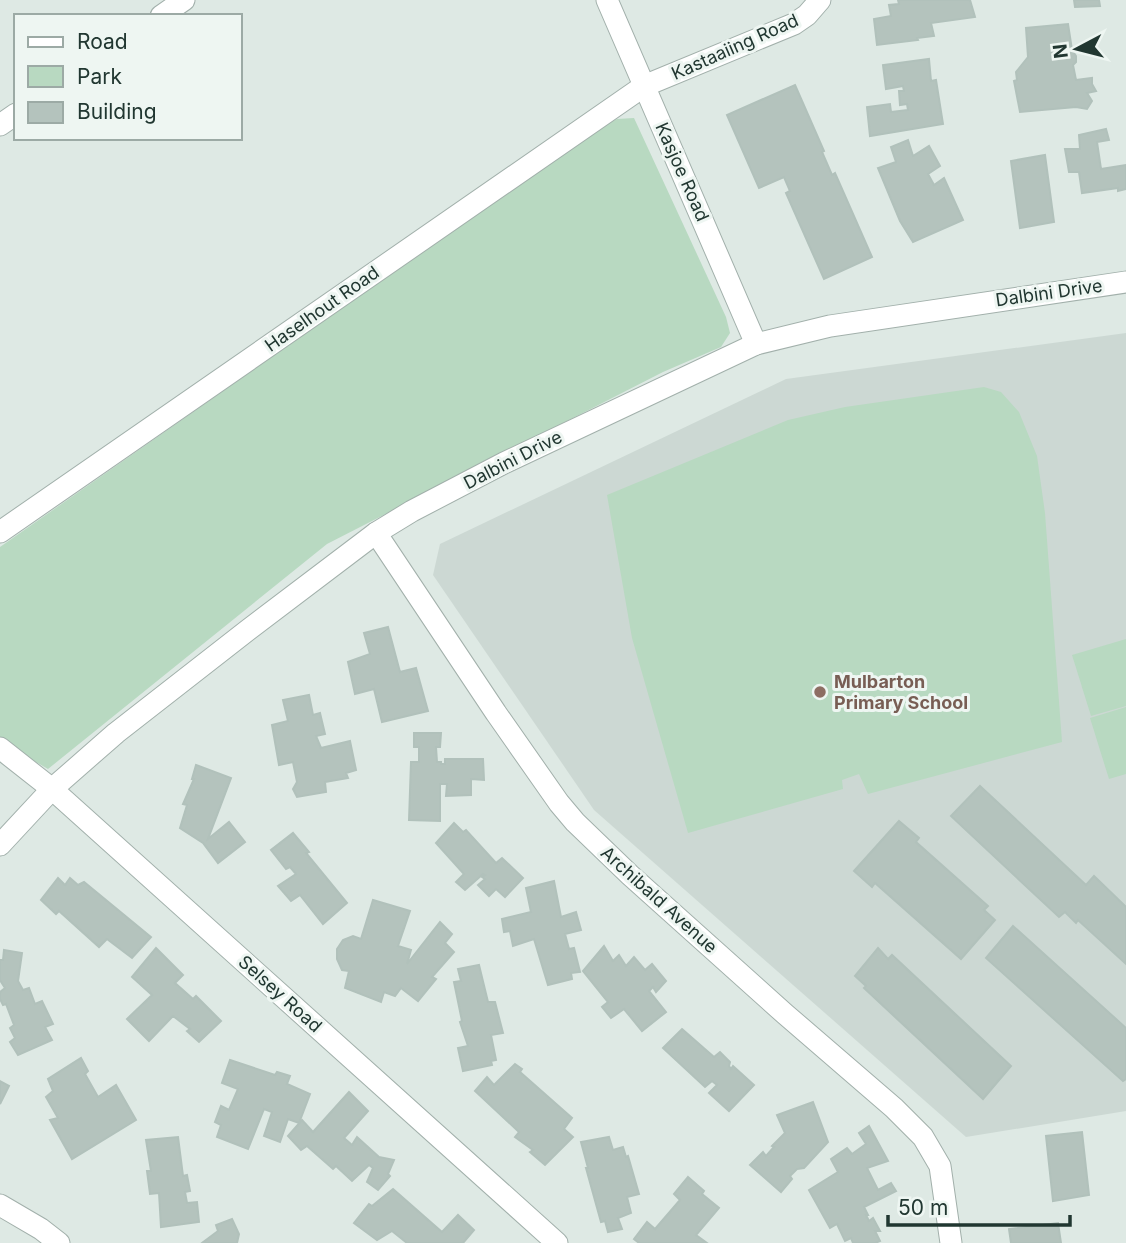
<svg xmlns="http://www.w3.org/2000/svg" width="1126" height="1243" viewBox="0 0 1126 1243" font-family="Inter,sans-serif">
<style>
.built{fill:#ccd8d3}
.green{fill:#b8d9c1}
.building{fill:#b4c3bd;stroke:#b1c1bb;stroke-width:2}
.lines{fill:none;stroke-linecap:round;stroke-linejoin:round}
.street-casing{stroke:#a2b0ab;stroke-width:23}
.street{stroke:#fff;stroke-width:21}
.education-dot{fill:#8d6e63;stroke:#eef6f2;stroke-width:2.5}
.labels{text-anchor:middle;stroke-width:6;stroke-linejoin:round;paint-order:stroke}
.street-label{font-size:18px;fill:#213731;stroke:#eef6f2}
.education-label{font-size:18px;font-weight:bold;fill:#785e54;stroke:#eef6f2;text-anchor:start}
</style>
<rect width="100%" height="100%" fill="#dee9e4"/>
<path class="built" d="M1126,333V1111L966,1137L594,810L433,575L440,544L786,379Z"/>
<g class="green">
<path d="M634,118L726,317L730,333L721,347L663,372L327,544L48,769L0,741V547L599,128L617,119Z"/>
<path d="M984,387L1001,392L1019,412L1037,456L1045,513L1062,742L868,794L859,774L842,780L843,789L688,833L632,638L607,495L788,420L845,407Z"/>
<path d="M1126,639V706L1091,716L1072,655Z"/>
<path d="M1126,707V774L1109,779L1090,718Z"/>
</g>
<g class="building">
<path d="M898,0H970L975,17L931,23L934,36L917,38L918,40L877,45L874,19L891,16L889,5L899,4Z"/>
<path d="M1074,0H1099L1100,6L1075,7Z"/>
<path d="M1068,24L1072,50L1076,56V62L1073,65L1076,80L1092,78V84L1096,91L1087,93L1092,101L1087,109L1076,107L1020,112L1014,81L1017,80L1016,72L1028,57L1026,28Z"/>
<path d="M929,59L931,81L936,80L943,124L870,136L867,107L890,104L891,112L908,110L907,104L900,105L899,91H904L903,86L886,89L883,65Z"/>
<path d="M795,85L824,151L822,152L832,175L835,173L872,257L824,279L786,193L790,191L784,177L759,188L727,115Z"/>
<path d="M1106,129L1109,140L1097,142L1101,169L1126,165V189L1118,191V188L1082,193L1079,172H1069L1065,149H1080L1079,135Z"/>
<path d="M908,140L913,156L929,146L940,166L928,174L934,185L944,178L963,220L913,242L900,221L878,168L896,162L891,147Z"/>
<path d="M1045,155L1054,222L1020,228L1011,161Z"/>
<path d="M388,627L400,672L416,668L428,711L382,722L374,689L355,694L348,662L370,654L364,633Z"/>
<path d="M309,695L313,715L320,713L325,734L316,736L321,748L350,741L356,770L346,773L348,778L325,782L326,792L297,797L293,789L297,782L293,762L279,765L272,725L288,721L283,700Z"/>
<path d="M414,733H441L440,747H436L437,762H441V764H445V759H483L484,780L471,779V795L446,796L447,784H440V821L409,820L411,762H419V747H414Z"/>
<path d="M196,765L231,778L208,839L229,822L245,842L218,863L203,843L180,828L187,805L183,804L194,779H192Z"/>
<path d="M980,786L1086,885L1094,876L1126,907V964L1078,920L1076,923L1065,912L1059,917L951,816Z"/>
<path d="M899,821L919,838L916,842L988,906L984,910L995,920L961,959L875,883L872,887L854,871Z"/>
<path d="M454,823L463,832L466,830L496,863L502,858L523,878L505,897L496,889L489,896L478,885L485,879L482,877L485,875L483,874L465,890L456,882L464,874L436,843Z"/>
<path d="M293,833L309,852L306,853L347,903L323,924L300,895L291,901L278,886L296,874L290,867L286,869L271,850Z"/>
<path d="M58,878L65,885L70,878L78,885L84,882L151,937L132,958L107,939L99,947L59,911L56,914L41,900Z"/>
<path d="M554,881L561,917L576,912L581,930L565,934L569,949L574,948L580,972L571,973L572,979L548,985L534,939L513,946L510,931L504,932L502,919L531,912L526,888Z"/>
<path d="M373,900L410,911L398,946L411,950L407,964L440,922L452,934L445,943L454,952L432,977L436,979L418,1001L401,988L395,996L384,992L381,1002L345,988L349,971L342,970L337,959V949L343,940L353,936L361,939Z"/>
<path d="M1013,926L1126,1028V1079L1123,1081L986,958Z"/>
<path d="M604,946L613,961L619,955L626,966L634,957L645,970L652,964L666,981L656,992L653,987L649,991L666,1012L642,1031L624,1009L611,1018L602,1007L608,1002L583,971Z"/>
<path d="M156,948L183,975L175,983L193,999L196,996L221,1021L199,1042L187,1031L190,1029L173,1016L149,1041L127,1019L152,995L132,977Z"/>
<path d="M878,948L888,959L892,955L1011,1066L983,1099L864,988L866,986L855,976Z"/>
<path d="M4,950L22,953L18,981L23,990L29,988L35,1004L42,1001L53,1024L45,1027L52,1040L18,1055L10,1042L15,1038L10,1028L14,1025L6,1004L3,1005L0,999V992L5,988L0,980V960H3Z"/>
<path d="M479,965L488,1002H495L503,1033L491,1035L496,1060L491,1061L492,1065L463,1071L458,1048L468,1046L460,1022L462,1021L454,982L461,981L458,969Z"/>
<path d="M682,1029L714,1057L720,1052L730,1062L729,1066L731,1069L733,1066L754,1085L729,1111L709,1093L717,1085L712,1081L705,1087L663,1048Z"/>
<path d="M81,1058L88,1071L85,1074L98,1097L116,1085L136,1120L72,1159L50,1120L58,1118L46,1097L53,1091L48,1079Z"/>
<path d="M230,1060L275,1075L277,1072L290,1076L287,1084L310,1094L299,1123L288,1119L280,1142L264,1136L272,1112L264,1109L248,1149L217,1137L221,1125L215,1122L221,1106L229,1110L238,1089L222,1083Z"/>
<path d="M515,1064L522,1069L520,1072L572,1118L564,1129L573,1137L545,1165L530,1152L533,1150L515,1137L519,1132L475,1091L487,1077L494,1085Z"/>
<path d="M0,1081L9,1086L0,1104Z"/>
<path d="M349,1092L368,1111L344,1138L352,1145L357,1137L379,1157L394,1160L388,1174L390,1176L378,1190L367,1182L373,1168L369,1165L352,1181L336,1166L333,1169L307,1146L301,1150L288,1136L302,1120L313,1132Z"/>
<path d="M813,1102L828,1142L804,1168L797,1169L790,1176L792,1179L781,1192L750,1165L763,1152L766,1156L774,1147L772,1146L785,1133L777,1115Z"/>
<path d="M869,1126L888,1161L867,1168L878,1190L891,1183L896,1191L864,1207L868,1215H866L869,1221L873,1218L880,1231H875L880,1241L875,1243H853L851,1238L845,1241L837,1224L830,1228L809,1190L838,1172L831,1159L847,1148L852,1154L866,1144L859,1133Z"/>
<path d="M1082,1132L1089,1195L1053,1201L1046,1136Z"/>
<path d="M178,1137L183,1176L187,1175L190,1191L185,1192L187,1203L197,1202L199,1222L161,1227L159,1193L150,1194L147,1171H151L146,1140Z"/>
<path d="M609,1137L613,1150L623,1147L626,1157L628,1156L639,1194L627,1197L631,1213L618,1218L622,1229L608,1232L605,1221L601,1222L586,1168H588L581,1142Z"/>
<path d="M688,1177L704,1191L702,1194L719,1208L696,1235L707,1243H639L634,1239L647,1222L655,1229L680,1200L674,1194Z"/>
<path d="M393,1189L442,1232L458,1215L474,1230L463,1243H407L392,1231L377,1240L354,1223L369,1204L372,1206Z"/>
<path d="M232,1219L239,1234L237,1243H202L218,1231L216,1225Z"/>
<path d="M1058,1223L1061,1243H1011L1009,1229Z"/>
</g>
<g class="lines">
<g class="street-casing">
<g id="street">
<path d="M607,0L756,344"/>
<path d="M161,16L184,0"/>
<path d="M0,125L16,114"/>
<path d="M0,532L644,86L794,24L807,15L820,0"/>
<path d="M376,533L496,713L559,803L575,822L630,875L785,1014L894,1108L923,1137L940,1166L951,1243"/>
<path d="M0,748L52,789L557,1243"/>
<path d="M0,845L52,789L116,733L248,630L376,533L412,511L504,463L756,344L830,326L1126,282"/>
<path d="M0,1205L41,1229L59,1243"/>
</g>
</g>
<use href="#street" class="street"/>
</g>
<circle class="education-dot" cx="820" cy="692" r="7"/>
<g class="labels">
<g class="street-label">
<text transform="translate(735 47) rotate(-24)" y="6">Kastaaiing Road</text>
<text transform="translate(682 172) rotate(66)" y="6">Kasjoe Road</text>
<text transform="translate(1049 293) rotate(-8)" y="6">Dalbini Drive</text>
<text transform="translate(322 309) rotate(-35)" y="6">Haselhout Road</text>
<text transform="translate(513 460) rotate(-27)" y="6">Dalbini Drive</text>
<text transform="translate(659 900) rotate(42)" y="6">Archibald Avenue</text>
<text transform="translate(280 994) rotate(42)" y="6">Selsey Road</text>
</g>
<g class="education-label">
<text x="834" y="688">Mulbarton<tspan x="834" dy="21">Primary School</tspan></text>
</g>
</g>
<rect x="14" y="14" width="228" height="126" fill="#eef6f2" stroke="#9caaa5" stroke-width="2"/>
<rect x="28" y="37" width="35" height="10" fill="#ffffff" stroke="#9caaa5" stroke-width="2"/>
<text x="77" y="49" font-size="21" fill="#213731">Road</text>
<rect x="28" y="66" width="35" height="21" fill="#b8d9c1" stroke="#9caaa5" stroke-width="2"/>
<text x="77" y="84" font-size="21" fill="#213731">Park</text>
<rect x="28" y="102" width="35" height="21" fill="#b4c3bd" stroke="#9caaa5" stroke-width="2"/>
<text x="77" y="119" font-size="21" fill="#213731">Building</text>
<g transform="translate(1077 49) rotate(263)" stroke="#eef6f2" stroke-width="5" paint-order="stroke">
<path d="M0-5L12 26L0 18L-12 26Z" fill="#213731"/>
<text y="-10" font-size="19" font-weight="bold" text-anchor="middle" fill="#213731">N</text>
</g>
<path d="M888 1215v10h182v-10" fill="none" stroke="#213731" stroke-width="3.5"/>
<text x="898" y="1215" font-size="21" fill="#213731" stroke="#eef6f2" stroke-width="5" paint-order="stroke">50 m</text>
</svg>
